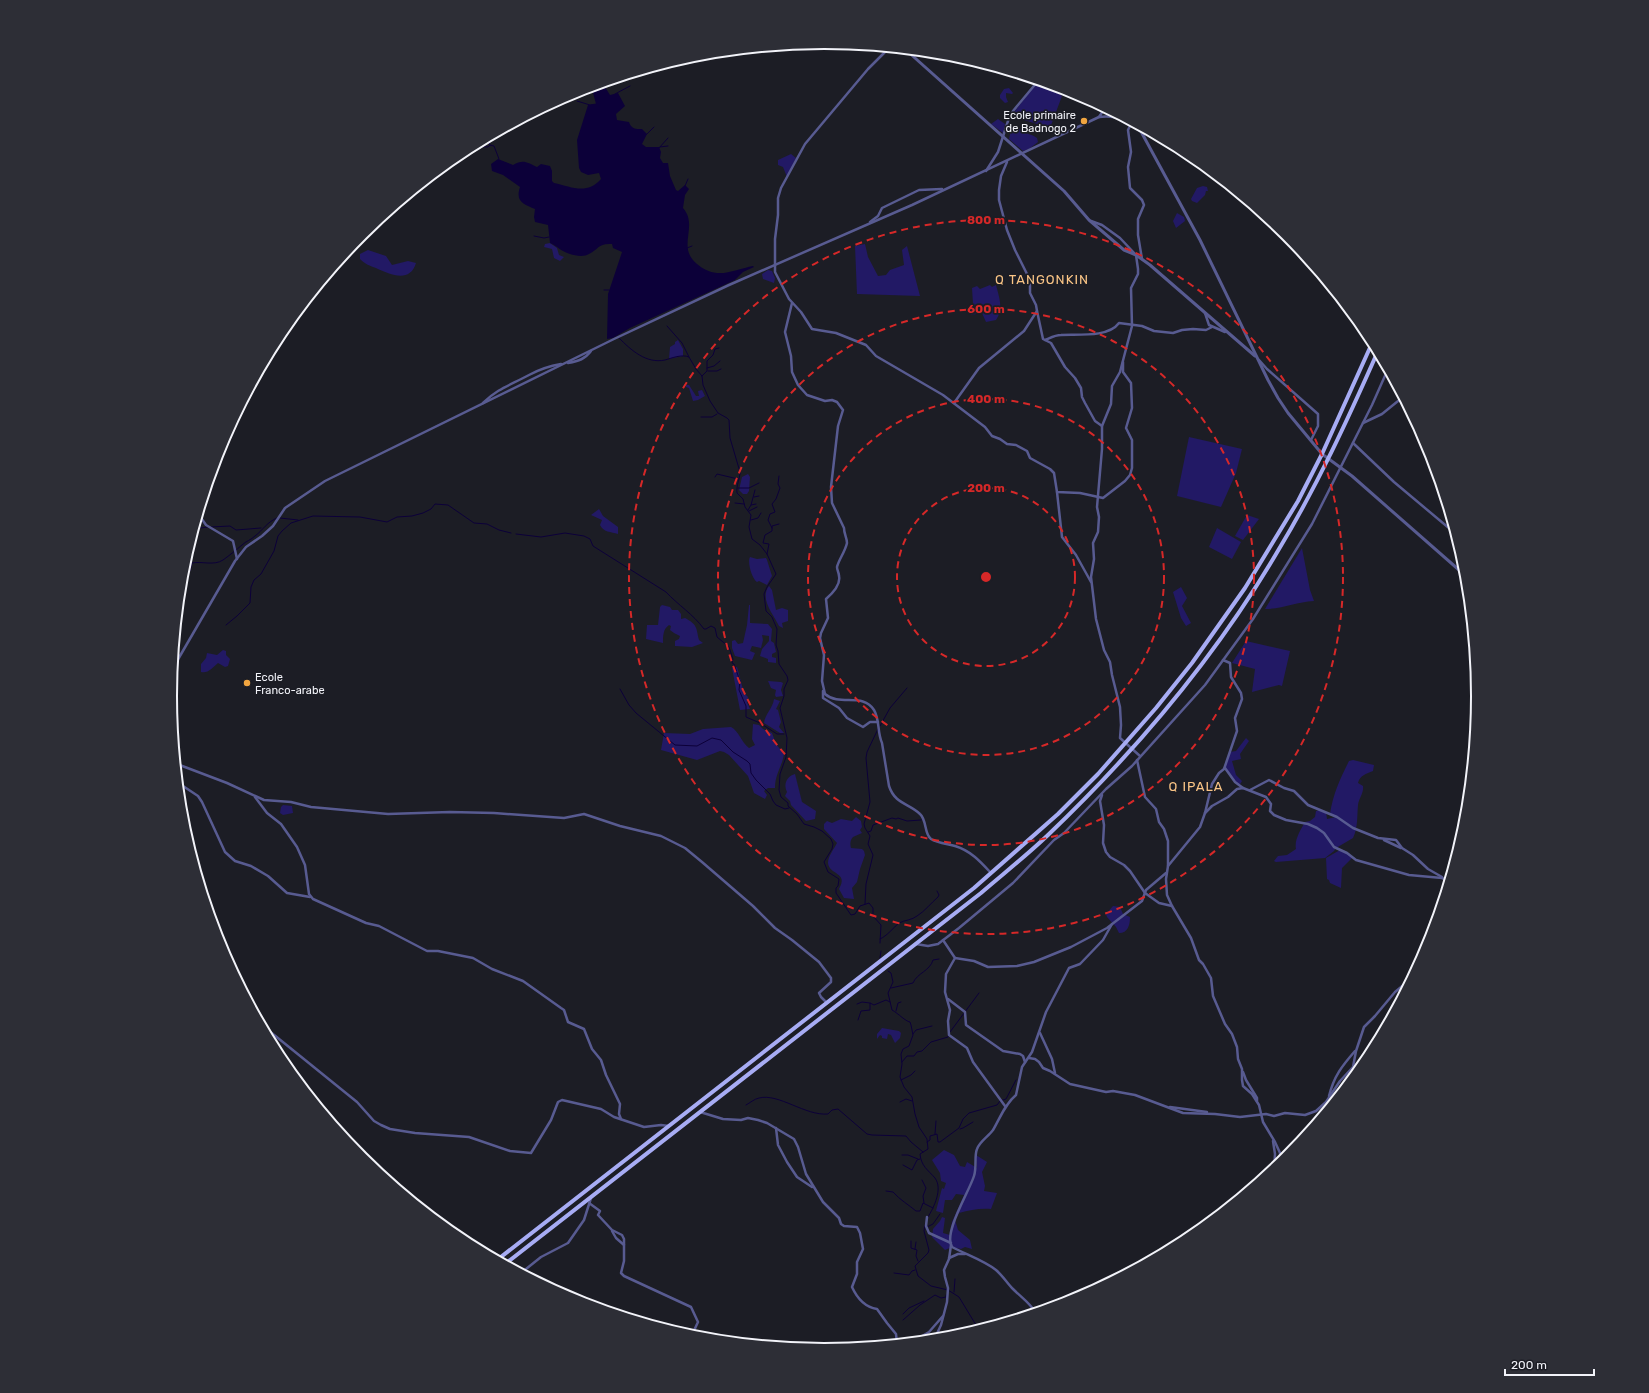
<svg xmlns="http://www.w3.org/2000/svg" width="1649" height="1393" viewBox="0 0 1649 1393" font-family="Rubik,sans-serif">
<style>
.green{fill:#221965}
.water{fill:#0c0039}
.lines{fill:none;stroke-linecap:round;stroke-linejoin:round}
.stream{stroke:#0c0039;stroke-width:1}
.minor{stroke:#585b91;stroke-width:2.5}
.tertiary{stroke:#585b91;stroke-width:3}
.trunk{stroke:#a7acf4;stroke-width:4}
.ring{fill:none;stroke:#d62828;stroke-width:2;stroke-dasharray:7 5}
.poi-dot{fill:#f1a540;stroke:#1c1d25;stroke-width:1.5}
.labels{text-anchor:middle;stroke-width:3.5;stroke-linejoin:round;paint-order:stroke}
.poi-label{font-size:11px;fill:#f2f3f9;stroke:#1c1d25;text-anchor:end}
.quarter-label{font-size:13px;letter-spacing:1px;fill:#fac586;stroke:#1c1d25}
.rim{fill:none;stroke:#f2f3f9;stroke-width:2}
.centre{fill:#d62828;stroke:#1c1d25;stroke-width:2}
.ring-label{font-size:12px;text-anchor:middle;font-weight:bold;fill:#d62828;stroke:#1c1d25;stroke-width:3.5;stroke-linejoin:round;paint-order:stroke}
</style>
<rect width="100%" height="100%" fill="#1c1d25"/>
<g class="green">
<path d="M1038,81L1057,86L1055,90L1062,96L1050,128L1011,116Z"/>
<path d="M1009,88L1013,93L1012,94L1006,93V97L1008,102L1005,103L1000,98V95L1004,89Z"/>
<path d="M998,119L1005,124L1003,133L991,124Z"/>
<path d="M1013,128L1020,129C1025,134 1032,134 1037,138L1038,142L1029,149L1023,151L1009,139L1011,130Z"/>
<path d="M791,154L796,158L787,177L783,167L778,165V160Z"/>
<path d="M1203,186L1207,187L1208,191H1206L1205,195L1197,203L1192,201L1191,199L1197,188Z"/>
<path d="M1177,213L1184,217L1185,221L1176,228L1173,221Z"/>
<path d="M550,243L557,248L559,255L564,257L560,261L554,258L552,249L544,247L545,244Z"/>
<path d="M865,244L868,257L878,276L886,275L890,270L904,265L902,250L907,246L920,296L857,294L855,246Z"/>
<path d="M368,250L386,256L392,265L408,261L416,263C410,283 391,275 376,268C370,266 365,264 360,259V254Z"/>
<path d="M768,270L772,271L775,278L774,283L763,279L762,274Z"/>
<path d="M990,285L992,287L996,285C999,297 1004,309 996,320L986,322L982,313L971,315L970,312L973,304L972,288L977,286L980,289Z"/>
<path d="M678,340L683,349V356L669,359L670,347L675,344V342Z"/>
<path d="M686,385H689L696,396H699L698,391L702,390L705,396L698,400L693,401L689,388L686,387Z"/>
<path d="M1189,437L1242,449L1236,473L1221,507L1177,496Z"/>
<path d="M748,474L750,477L749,491L747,494H743L739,490L742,477Z"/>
<path d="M599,509L603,516L618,527V534C611,532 603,532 600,525L602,520L591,515Z"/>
<path d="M1247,515L1259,519L1243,540L1235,536Z"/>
<path d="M1217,528L1241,542L1232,559L1209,547Z"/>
<path d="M1302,548L1310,590L1314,601C1296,602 1283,609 1265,609Z"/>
<path d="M750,557L757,559L766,558L767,560L772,576L767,585L759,581L757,582C752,579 747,562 750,557Z"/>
<path d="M769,586L772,590L776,610L782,608L788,610V621L782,623L783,628L779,626C774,615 759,599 769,586Z"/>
<path d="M1181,587L1187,598L1182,606L1191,623L1186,626L1181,618L1173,592Z"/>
<path d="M662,605L670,607L672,610H678L681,614V619L685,618C698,625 696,628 699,640L703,643L692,647L675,646V641L679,639L680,636L674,633L670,630L671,626L669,625C663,629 663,636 663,643L646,639L647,625H658L660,607Z"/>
<path d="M749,605H750V623L768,624L772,629L771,641L774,643L776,652L772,654V657L776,658V663L768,662V659L760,656L762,649L769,641V636L762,635L763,640L761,648L752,646L750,651L755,653L752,660L735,656L732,648V641L735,640L738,644L743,643L747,625Z"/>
<path d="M1246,641L1290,651L1282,686L1279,685L1252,692L1255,669L1232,663Z"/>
<path d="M223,650L226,651V655L230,659L228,666L225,667L218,663C213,667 208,674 201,672V664L206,658L207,653L217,655Z"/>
<path d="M737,667L744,693L748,697L747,702L750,709L740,710L732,668Z"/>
<path d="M768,681L781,682L783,683L781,690L783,696L776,697L775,695L776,690L771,688Z"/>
<path d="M774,699L780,701L776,709L778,710L781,722L779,727L784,733H780L764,723C765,714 773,708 774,699Z"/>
<path d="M753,724L759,725L763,729L772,733L776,744L784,754C782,767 775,774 775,788H768L764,791L767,795L765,799L754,793L748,776L729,755L724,752L720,751L697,760L661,750L664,733L690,734L703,729L731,727C739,731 741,742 749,748L755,745L752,739Z"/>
<path d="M1246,738L1249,741L1240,754L1241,759L1232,761L1236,775L1242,781L1239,786L1225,768L1230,752L1236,751Z"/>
<path d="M1353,760L1374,765L1373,771C1366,774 1360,775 1358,783L1363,786C1364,793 1359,798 1358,805C1357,815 1358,828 1353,838L1336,848L1334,851L1325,858L1276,862L1274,861L1278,856L1287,855L1296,849C1294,840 1301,829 1305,822L1310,821L1315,817L1316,811L1320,810L1326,812L1327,819L1336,817L1330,814C1333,794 1340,779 1349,761Z"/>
<path d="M795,774L802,802L816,811L815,819L806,821L791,805L790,801L785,796L787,792C783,784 787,776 795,774Z"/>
<path d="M283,805L292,806L293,813L283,815L280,813L281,807Z"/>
<path d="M856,817L861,821L862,827L860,830L862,833L853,837C850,840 850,844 851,848L862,849L864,851L865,855L860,869L857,882L852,888L854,899L844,898L839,889C849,872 829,875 828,863C828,856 834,849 837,843L824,829V824L827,821L832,823L841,819L852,821Z"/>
<path d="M1340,850L1347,853L1352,858L1342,868L1341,888L1330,883L1329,880L1327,879L1326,858Z"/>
<path d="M1113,906L1120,907L1123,914L1130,917C1130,925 1128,933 1119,933L1116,927L1107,917L1106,914Z"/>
<path d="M882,1028L899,1031L901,1033L900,1038L895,1043L891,1035L888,1034L887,1039L882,1038V1036L880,1035L877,1039V1034Z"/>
<path d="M944,1150L954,1155L960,1166L965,1167L967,1162L977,1168L976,1155L987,1162L982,1172L985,1186L984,1191L997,1193L991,1209C980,1208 970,1210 959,1213L955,1220L958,1230L970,1240L972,1249L965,1247L961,1249L952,1247L945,1250L932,1237L933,1229L940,1221L942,1217L945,1218L943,1233L950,1235L952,1222L964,1195L956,1194L952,1200H945L943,1213L936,1211L942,1188L944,1189L946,1183L941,1181L940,1173L932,1160Z"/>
</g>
<path class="water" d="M597,86L605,87L610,95L618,93L625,106L616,114L617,120L629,122C631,129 636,129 642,129L647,134L642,144L646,147H659L661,152L660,158L663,163H668L670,176L676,190L678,191L685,185L689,189L685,195L683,208C699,226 676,247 697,264C703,269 709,272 717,273C728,274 742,268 753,266L754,267L743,272L735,280L630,328L613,338L607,339L608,294L622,252L613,248L612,244C598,243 599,249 589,254C585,257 575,256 570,254C562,252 557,246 550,243L548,225L535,222L534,217L535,209C524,204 515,202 520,187L503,175L492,171L491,164L498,159L513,165C523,159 527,162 537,167L541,164L550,166L552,171V181L554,183C572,187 587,195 601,179L599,173L588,175L581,172L579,168L577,140L588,105L596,104L592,89Z"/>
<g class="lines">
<g class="stream">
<path d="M615,94L630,86"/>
<path d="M577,101L590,105L596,104"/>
<path d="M646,135L654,127"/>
<path d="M487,138L490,145"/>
<path d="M473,146L488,147L490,145L494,146L499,159"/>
<path d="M660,147L668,146"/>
<path d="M659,148L668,138"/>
<path d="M503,162L513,166"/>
<path d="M685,186L688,179"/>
<path d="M534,236L544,238L549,237"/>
<path d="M687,248L692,246"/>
<path d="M604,290H609"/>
<path d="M667,326L682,343L689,357"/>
<path d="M619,338C631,350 646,364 665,360C672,358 682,354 689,357L696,369L702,376L703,385L710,401L718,413L727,418L729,420L730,438L740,472C740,479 736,485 737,493L743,499L745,507L751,515L749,527L752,539L760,545L767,554L776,574L767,587L764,594L766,611L772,617L777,629L776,645L778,651L779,664L787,676L788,680L784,689V696L780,708L787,738L786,757L780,774L779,790L781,797L788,803V806L797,814L804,824L814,827L822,831L831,839L833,844L832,849L824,862L828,872L839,879L838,886L836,888V893L851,915L855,914L860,906L869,903L873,908V916L881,925L880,943"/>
<path d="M707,368L714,366L720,361"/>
<path d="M708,371H717L721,369"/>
<path d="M702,376L707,371V361L713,355L715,349L719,348"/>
<path d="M701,417H712L717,414"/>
<path d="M715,477L717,474L738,479"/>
<path d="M738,488H749L759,483"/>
<path d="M754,497L759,496"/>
<path d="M735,503L744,504"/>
<path d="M751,505L756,504"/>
<path d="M748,510L751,505L755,490"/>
<path d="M749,511L757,507"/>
<path d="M280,518L298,520"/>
<path d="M751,520L758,518L761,513"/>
<path d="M197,522L201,528L208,527"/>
<path d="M211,527L230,526L236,530L261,528"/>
<path d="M772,528L768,520L770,514L775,512L772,504L776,499L780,488L778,484L779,476"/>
<path d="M516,534L541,537L565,533L584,536L590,539L593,546L666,592C678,605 693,614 704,629H706L711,626L715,628L717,637L729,647L733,659L732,663L734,664L740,681L739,690L746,706V717L760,723L777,734H784"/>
<path d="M767,554L769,544L763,543L765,535L772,531V526L779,524"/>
<path d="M182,575L190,571L192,563C202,561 214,566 223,560C230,555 236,550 242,545C246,541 251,540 255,536C263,530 267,522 277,518"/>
<path d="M226,625L237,616L250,603L251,587L254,580L261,574L274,551L278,536L282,531L291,523L313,516L360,517L387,522L397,517L412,516L423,513L431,509L435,504L448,505L474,523L487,524L499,530L511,533"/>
<path d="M620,689L629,705L636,713L675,745L697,746L712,738L721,740L733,752L747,761L750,764L751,773L756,780L770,794L773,801L776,805L785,809L789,808"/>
<path d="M880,726L890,708L907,688"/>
<path d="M868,832L871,831L873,825L892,818L896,819L898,818L907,821L921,820"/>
<path d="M865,904L866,884L873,855L868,844L870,836L865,828L864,824L870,802L866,758L867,752L878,729"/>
<path d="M880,939C887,936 893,928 899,923C905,920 912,920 917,916C925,911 931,903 938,897L939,895L937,891"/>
<path d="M880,958L881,951"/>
<path d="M888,971L891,973L893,982L888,993L892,1010C899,1014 905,1021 910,1022L911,1025L913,1035L909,1046L903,1049L901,1054L902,1064L900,1077L904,1087L912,1097L915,1114L919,1127L927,1139L928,1149L920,1154C921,1166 928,1170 935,1178C943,1189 934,1207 928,1217"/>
<path d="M891,988L913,983C917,973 930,971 933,960L939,959"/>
<path d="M857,1004L862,1002L870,1003"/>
<path d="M896,1011L898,1003L901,1002"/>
<path d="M858,1020L861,1011L870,1010V1003L874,1005L886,1000L890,1002"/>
<path d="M950,1032L979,993"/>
<path d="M913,1034L916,1030L932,1026"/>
<path d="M902,1062L907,1056H914L917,1052L922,1051L931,1042L948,1037L949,1035"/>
<path d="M901,1080L911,1075L915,1071"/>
<path d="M900,1102L906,1099L912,1101"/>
<path d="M746,1105C750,1103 754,1099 759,1098C779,1093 805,1116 828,1114L832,1110L838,1109L867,1134L872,1135L906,1136L911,1142L923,1152"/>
<path d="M960,1129L963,1128L973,1122"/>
<path d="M935,1134L936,1121"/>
<path d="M927,1142L930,1140V1136L937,1134L938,1142H940L959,1128L963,1119L969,1113L997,1105L1000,1101L1006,1099L1016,1080"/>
<path d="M902,1155H908L918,1159"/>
<path d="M903,1165L912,1170L917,1160L920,1159"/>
<path d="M922,1180L926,1188L923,1196L924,1203"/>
<path d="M886,1191L893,1192C900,1200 909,1205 916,1211H920L923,1203L933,1208"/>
<path d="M925,1225L924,1231L929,1250L928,1253L915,1266L918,1276L931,1286L948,1290L959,1297L979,1330"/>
<path d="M927,1227L933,1224L940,1214"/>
<path d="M911,1241V1248L917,1250L916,1256L918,1261"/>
<path d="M915,1249L916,1242"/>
<path d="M894,1273L909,1275L912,1271L915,1270"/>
<path d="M954,1292L955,1279"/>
<path d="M903,1314L909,1308L924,1301"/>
<path d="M903,1320L920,1305L935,1295L941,1298L946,1297V1295"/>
</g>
<g class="minor">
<path d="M889,48L868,69L805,144L781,188L778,198V215L775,239V272L789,299L801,312L812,329L836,333L866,345L876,356L943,395L985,427L992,436L1000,439L1007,444L1016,445L1027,451L1030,458L1050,469L1054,473L1057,492L1080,493L1103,498L1125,481L1130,475L1132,468V440L1126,428L1132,408L1131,383L1123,372V362"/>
<path d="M1105,108L1099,117C1115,115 1129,120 1140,131"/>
<path d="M1131,124L1128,130L1131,152L1128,167L1130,188L1142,200L1144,205L1138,219V235L1142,259"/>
<path d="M986,171L998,152L1008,121L1013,111L1038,81"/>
<path d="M1091,221L1102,225L1120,238L1136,255L1138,269V274L1131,288L1132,326L1120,372L1112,386L1111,404L1102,426V449L1097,507L1099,517L1098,532L1093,543L1094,559L1091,577L1096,619L1104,650L1110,662L1112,675L1120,707L1121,725L1120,738L1140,756"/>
<path d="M870,222L878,216L882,208L919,190L942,189"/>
<path d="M792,303L785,332L791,356L792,372L798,385L807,395L825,401L832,400L837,402L843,410L838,426L831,487L832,503L844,528C844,534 847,538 847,543C845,552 839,559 837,567C837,570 839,573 839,576C841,585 833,593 826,599L828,618L821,633L820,638L824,655L822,681L825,694C840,707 863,692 874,710C880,720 877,732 882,743L889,786C895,804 908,803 920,814C927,820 924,834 931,839C937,843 948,844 955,846C971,851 980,861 991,873"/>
<path d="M1037,311L1043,339L1051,343L1065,367L1075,378L1081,388L1082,397L1085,403L1095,421L1102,426"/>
<path d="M1205,313L1209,325L1225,332"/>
<path d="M1045,340C1050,338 1055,335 1061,335C1077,334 1108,338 1119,323L1142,326L1154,331L1173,333L1182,330L1193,329L1206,330L1212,327"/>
<path d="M1259,360L1267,369L1318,414V426L1311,440"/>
<path d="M568,363C579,361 585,359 591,351"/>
<path d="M483,403C498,388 511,385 529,375C540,369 549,366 561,364"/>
<path d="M954,403L979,368L1024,331L1037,311L1036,305L1030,293V280L1015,250L1007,230L999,200V190L1001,176L1007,162"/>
<path d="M1363,423L1382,414L1403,397"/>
<path d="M1353,443L1394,482L1456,534"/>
<path d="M1057,492L1062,537L1076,555L1091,582"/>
<path d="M199,515L206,525L233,541L237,559"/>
<path d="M173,668L235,561L246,547L262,536L273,526L285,508L325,481L614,339L729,285L912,205L1099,117"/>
<path d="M823,691V698L839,708L847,718L863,727L870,722H878"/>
<path d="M1137,760L1145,797L1156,809L1159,822L1164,829L1168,841V866"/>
<path d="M177,764L227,783L264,800L291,802L311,807L388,814L450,812L494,813L564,818L584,814L620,826L661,836L685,848L702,862L753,906L775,928L792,940L819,962L831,978V982L819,993L821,997L827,1003"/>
<path d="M178,764L183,786L198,796L202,802L225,852L235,861L251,866L268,876L287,893L310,897"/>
<path d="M1225,768L1235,782L1243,788"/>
<path d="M1250,790L1269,780L1284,788L1294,791L1308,805L1337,817L1353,828L1378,838L1396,840L1402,848L1413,855L1428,869L1442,877"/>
<path d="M1102,795L1100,801L1104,825L1103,843L1106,852L1110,857L1124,865L1130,871L1145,893L1159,903L1172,906L1191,938L1199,960L1203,964L1211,978L1213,996L1225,1024L1232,1034L1237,1047L1238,1059L1242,1069V1080L1243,1086L1252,1094L1259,1105L1263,1122L1275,1142L1280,1153V1165"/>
<path d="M255,797L267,813L281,824L297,847L305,865L309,894L313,899L366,923L379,926L427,951H438L473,958L492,969L523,981L561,1008L564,1010L568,1022L584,1029L592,1049L601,1060L606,1075L620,1104L619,1114L621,1119"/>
<path d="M1205,813L1212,806L1228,797L1237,789L1243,788L1266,797L1271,804L1270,811L1274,815L1286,820L1308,824L1317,828L1324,833L1334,847L1347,853L1356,860L1409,875L1442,878L1449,881"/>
<path d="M1384,840L1401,848"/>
<path d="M1172,906L1167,895L1166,879L1168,866L1200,827L1205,813L1212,784L1219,773L1224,769L1237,731L1235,718L1242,699L1241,693L1231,677L1230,663L1223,660"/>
<path d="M943,940L955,958L946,974L945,992L950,1010L948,1021L949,1035L967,1048L973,1062L1005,1106"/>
<path d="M916,944L928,946L938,944L959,928L1013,883L1054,840L1064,833L1106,789L1132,766L1205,685L1253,619L1312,524L1372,405L1388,369"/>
<path d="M955,958L974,961L988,967L1017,966L1034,962L1071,947L1107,928L1142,901L1146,890L1166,873"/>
<path d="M948,999L965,1012L966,1025L1003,1051L1020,1054L1023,1056L1025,1062"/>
<path d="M258,1019L268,1030L357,1102L374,1121L381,1125L390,1129L415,1133L469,1137L510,1151L531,1153L551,1120L558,1102L562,1100L601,1109L614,1117L644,1127L661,1125L669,1126"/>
<path d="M1040,1033L1052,1059L1055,1073"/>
<path d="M1029,1058L1035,1059L1039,1062L1043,1068L1050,1071L1070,1084L1106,1092L1113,1091L1135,1095L1183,1113L1215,1114L1240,1117L1266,1114L1274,1116L1285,1113L1305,1115L1316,1111L1326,1102L1340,1081L1353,1067L1356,1051L1364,1027L1375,1016L1395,992L1412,978"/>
<path d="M1243,1072L1246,1080L1257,1098V1101"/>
<path d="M1329,1096C1334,1076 1342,1066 1355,1051"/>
<path d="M1170,1107L1207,1112"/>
<path d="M700,1112L723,1119L741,1120L748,1118L758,1120L767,1123L794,1139L798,1147L806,1174L823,1202L839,1218L841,1224L844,1226L857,1227L860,1233L863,1249L857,1262V1274L852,1287C857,1298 864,1307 877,1309L887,1323L896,1334L897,1344"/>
<path d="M776,1128L778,1145L787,1162L797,1177L812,1187"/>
<path d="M1273,1141L1275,1154L1274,1170"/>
<path d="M589,1203L600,1211L598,1215L612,1230L622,1235L624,1239V1261L621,1273L624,1276L691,1307L698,1322L691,1337"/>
<path d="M927,1217L926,1226L929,1233L951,1243"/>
<path d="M612,1231L616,1238L624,1245"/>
<path d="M949,1258L958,1254H965"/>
<path d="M521,1273L541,1257L568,1243L584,1220L591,1198"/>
<path d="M1036,1313C1030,1303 1021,1297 1013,1289C1007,1283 1003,1276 996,1270C983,1260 967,1255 952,1247C943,1233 969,1192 974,1176C977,1167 974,1156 977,1149C980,1141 988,1137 993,1130C1000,1118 1005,1104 1016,1095L1022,1067L1032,1052L1046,1012L1069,968L1080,964L1103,940L1112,924"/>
<path d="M934,1340L941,1325L947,1302L948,1288L945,1277L944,1270L949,1259L951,1245"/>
<path d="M912,1342L929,1332L943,1316"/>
</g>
<g class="tertiary">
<path d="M906,50L1064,191L1089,220L1124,250L1136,255L1150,265L1255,356"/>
<path d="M1138,126L1200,240L1268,380L1278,398L1288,413L1322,454L1352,476L1467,577"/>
</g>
<g class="trunk">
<path d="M497,1260L974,888L1058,814L1098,774L1156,708L1192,663L1245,588L1298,501L1322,454L1373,341"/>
<path d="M505,1264L981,893C1003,874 1026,856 1048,835C1136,751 1217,655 1279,549C1317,486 1348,419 1378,351"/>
</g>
</g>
<g class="ring">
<circle cx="986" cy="577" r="89"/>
<circle cx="986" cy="577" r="178"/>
<circle cx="986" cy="577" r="268"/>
<circle cx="986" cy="577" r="357"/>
</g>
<g class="poi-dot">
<circle cx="1084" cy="121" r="4"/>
<circle cx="247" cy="683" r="4"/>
</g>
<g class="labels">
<g class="poi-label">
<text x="1076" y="119">Ecole primaire<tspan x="1076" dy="13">de Badnogo 2</tspan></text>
<text x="255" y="681" text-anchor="start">Ecole<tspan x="255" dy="13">Franco-arabe</tspan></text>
</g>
<g class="quarter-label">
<text x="1042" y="284">Q TANGONKIN</text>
<text x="1196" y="791">Q IPALA</text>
</g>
</g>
<path d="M0 0H1649V1393H0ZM177 696a647 647 0 1 1 1294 0a647 647 0 1 1-1294 0Z" fill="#2d2e36" fill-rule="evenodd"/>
<path class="rim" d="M177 696a647 647 0 1 1 1294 0a647 647 0 1 1-1294 0Z"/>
<circle cx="986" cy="577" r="6" class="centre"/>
<g class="ring-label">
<text x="986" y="224">800 m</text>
<text x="986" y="313">600 m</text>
<text x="986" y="403">400 m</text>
<text x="986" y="492">200 m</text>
</g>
<path d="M1505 1369v6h89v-6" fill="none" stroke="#f2f3f9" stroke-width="2"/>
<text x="1511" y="1369" font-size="12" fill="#f2f3f9" stroke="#1c1d25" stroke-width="3" paint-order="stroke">200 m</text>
</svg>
